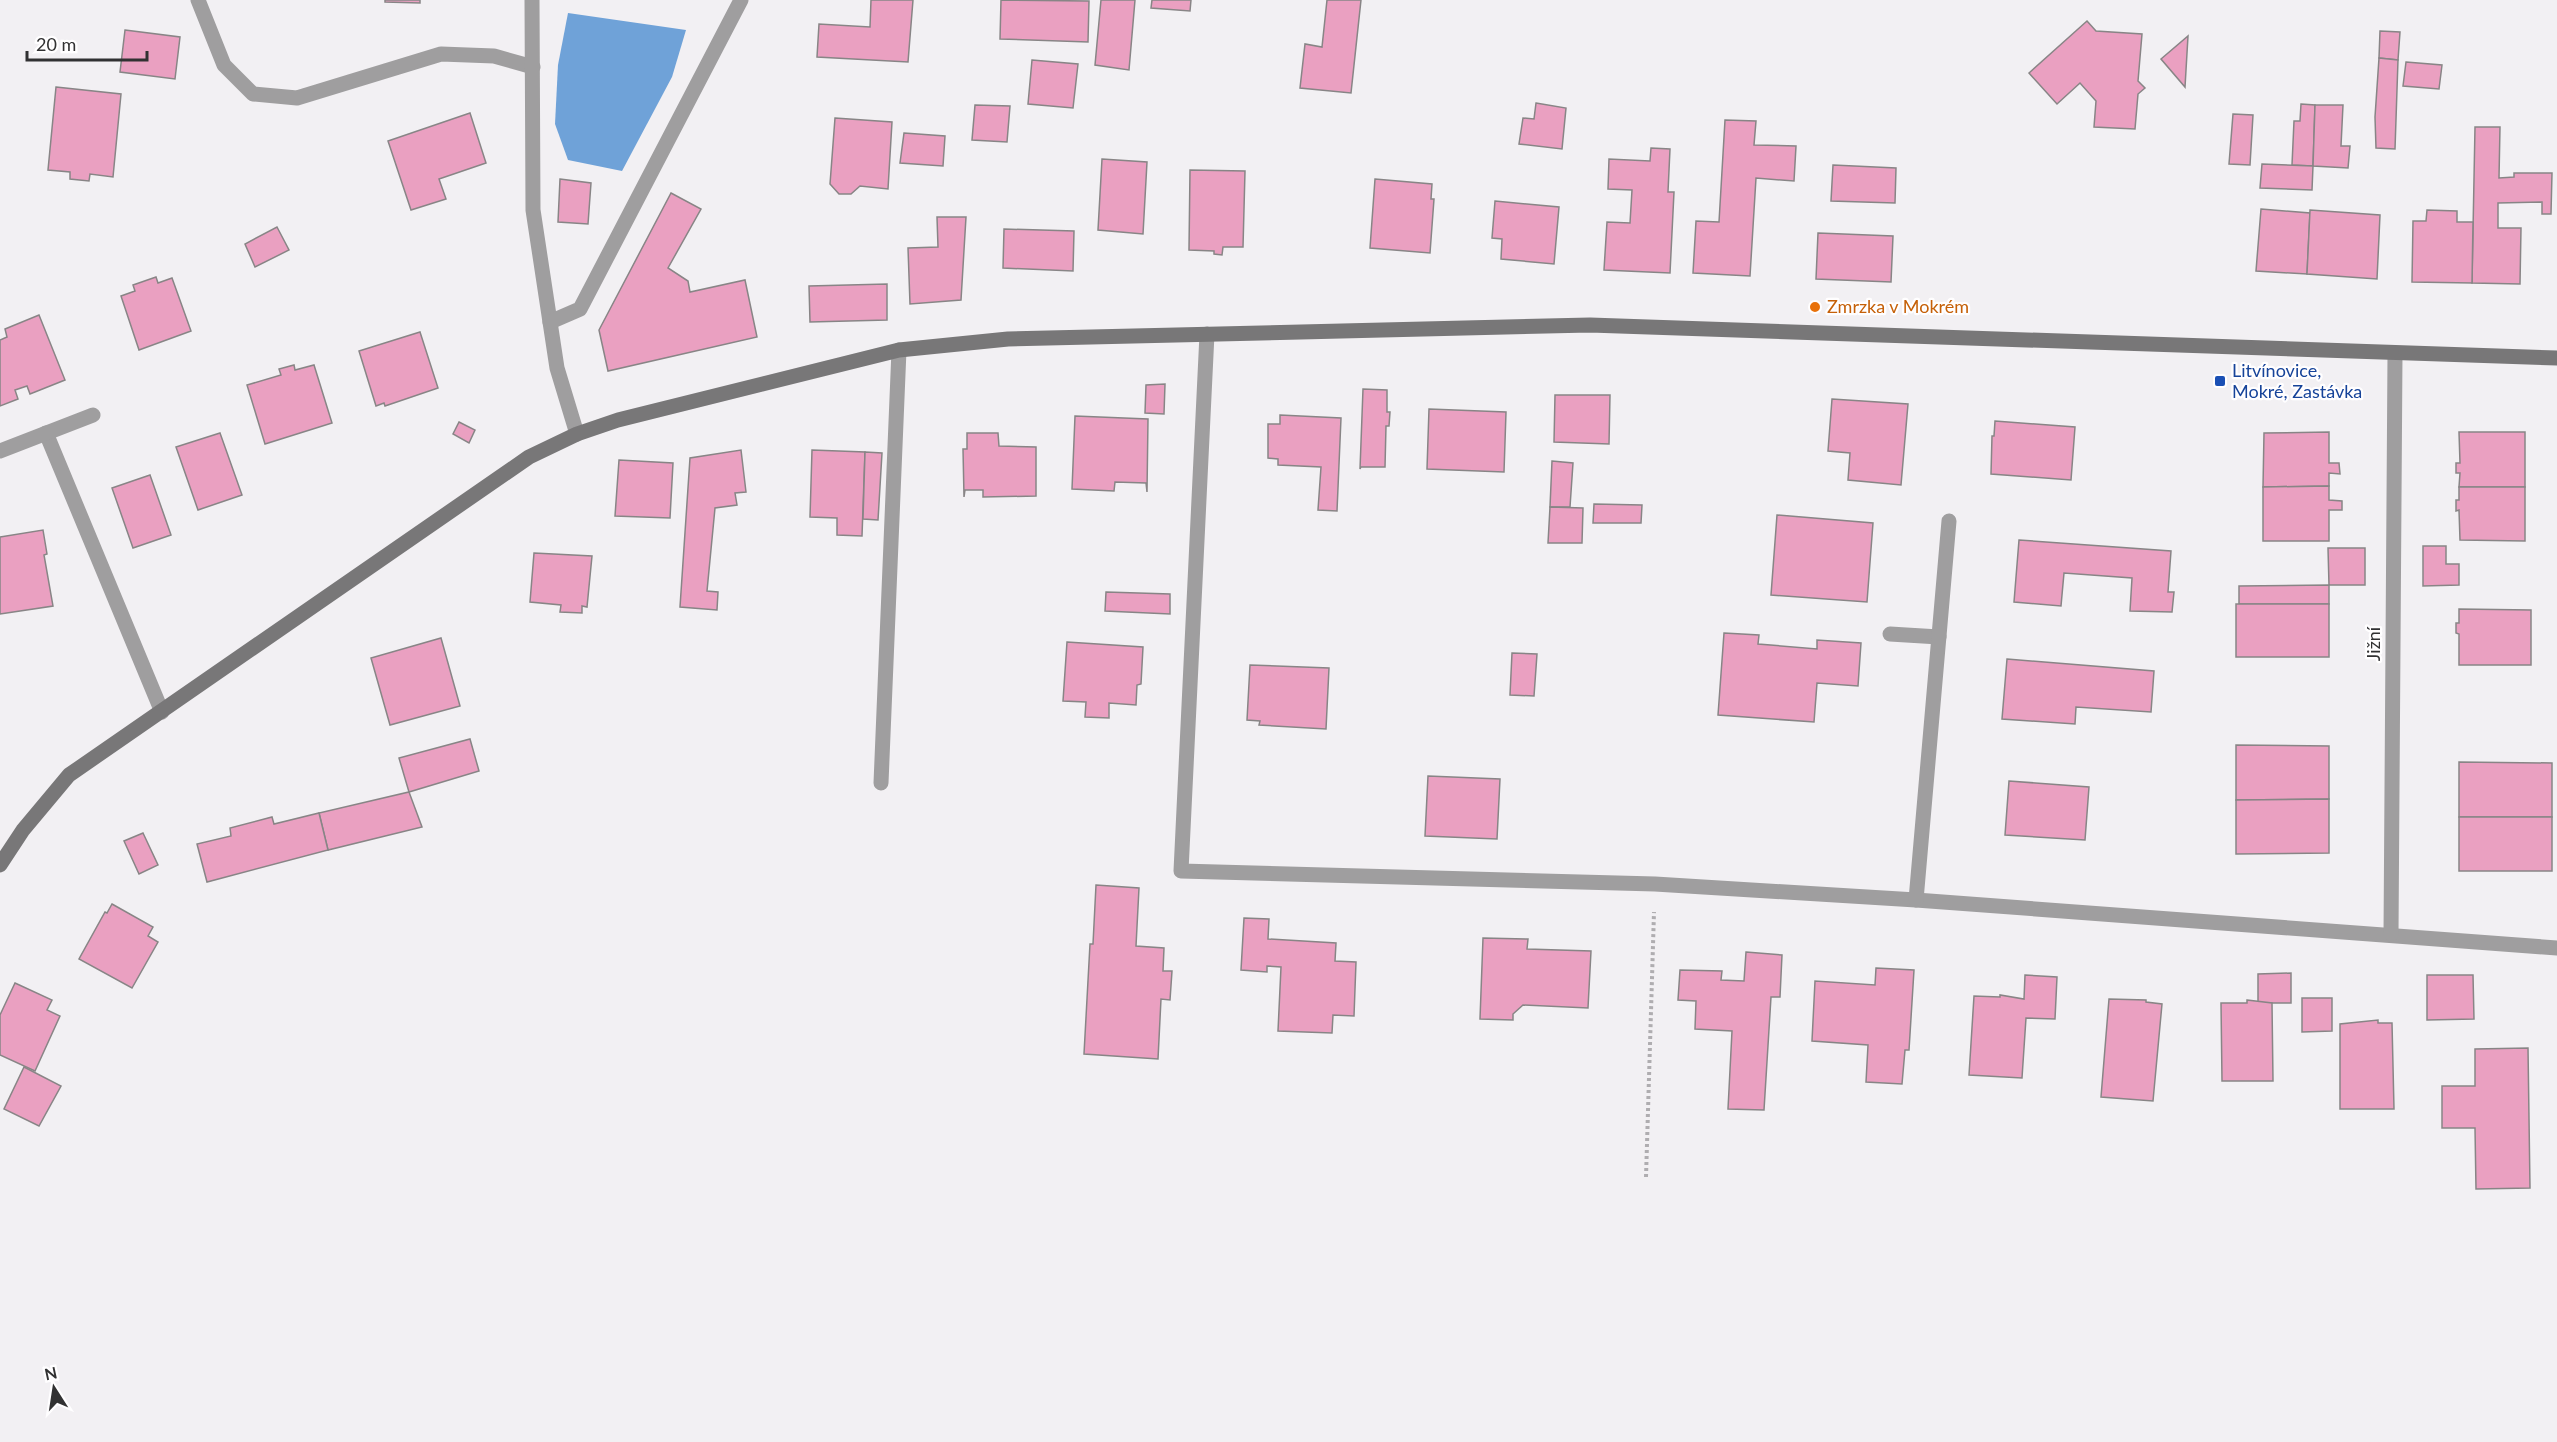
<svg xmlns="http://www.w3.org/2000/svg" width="2557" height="1442" viewBox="0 0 2557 1442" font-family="Lato,sans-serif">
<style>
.water{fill:#6fa2d8}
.building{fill:#eaa0c1;stroke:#888586;stroke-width:1.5}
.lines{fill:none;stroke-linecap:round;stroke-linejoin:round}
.path{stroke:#afadb0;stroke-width:4;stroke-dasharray:3 3;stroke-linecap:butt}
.lane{stroke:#9f9e9f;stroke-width:15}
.street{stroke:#9f9e9f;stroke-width:15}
.secondary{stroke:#787778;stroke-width:15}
.food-dot{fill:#e8710a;stroke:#fffeff;stroke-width:2}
.transit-dot{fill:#1a4fb4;stroke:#fffeff;stroke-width:2}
.labels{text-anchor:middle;stroke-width:4.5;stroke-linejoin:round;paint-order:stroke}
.food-label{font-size:18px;fill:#c56008;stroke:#fffeff;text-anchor:start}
.transit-label{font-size:18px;fill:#164399;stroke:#fffeff;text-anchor:start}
.street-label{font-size:18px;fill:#313132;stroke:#fffeff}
</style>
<rect width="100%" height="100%" fill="#f2f0f3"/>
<path class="water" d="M568,13L686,30L672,77L622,171L568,160L555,124L558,65Z"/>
<g class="building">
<path d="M385,0H420V3L385,2Z"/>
<path d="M871,0H913L908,62L817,57L819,24L870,27Z"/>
<path d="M1001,0L1089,1L1088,42L1000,39Z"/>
<path d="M1101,0H1135L1129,70L1095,65Z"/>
<path d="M1152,0H1191L1190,11L1151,8Z"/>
<path d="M1327,0H1361L1351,93L1300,88L1305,44L1322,47Z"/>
<path d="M2087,21L2096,31L2142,34L2138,81L2145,88L2138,94L2135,129L2094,127L2096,101L2080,83L2057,104L2029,73Z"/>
<path d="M125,30L180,37L175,79L120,72Z"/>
<path d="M2380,31L2400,32L2398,60L2379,58Z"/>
<path d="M2188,36L2185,87L2161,59Z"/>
<path d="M2379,58L2398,60L2395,149L2376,148L2375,117Z"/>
<path d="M1032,60L1078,64L1073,108L1028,104Z"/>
<path d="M2406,62L2442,65L2439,89L2403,86Z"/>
<path d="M56,87L121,94L113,177L90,174L89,181L70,179V172L48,170Z"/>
<path d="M1536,103L1566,108L1562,149L1519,144L1523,118L1534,119Z"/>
<path d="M2301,104L2315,105L2313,166L2292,165L2294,121H2300Z"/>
<path d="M975,105L1010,106L1007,142L972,140Z"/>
<path d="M2315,105H2343L2341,146H2350L2348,168L2313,166Z"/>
<path d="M470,113L486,163L439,179L446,199L411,210L388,141Z"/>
<path d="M2233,114L2253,115L2250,165L2229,164Z"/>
<path d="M835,118L892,122L888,189L860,186L851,194H839L830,184Z"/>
<path d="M1725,120L1756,121L1754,145L1796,146L1794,181L1756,178L1750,276L1693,273L1696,221L1719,222Z"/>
<path d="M2475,127H2500L2499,178L2514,177V173H2552L2551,214H2542V202L2498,203V228H2521L2520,284L2472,283Z"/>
<path d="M904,133L945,136L943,166L900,163Z"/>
<path d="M1651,148L1670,149L1668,192H1674L1670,273L1604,270L1607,222L1630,223L1632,190L1608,189L1609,159L1650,161Z"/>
<path d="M1102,159L1147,162L1143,234L1098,230Z"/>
<path d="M2262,164L2313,166L2312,190L2260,188Z"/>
<path d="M1833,165L1896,168L1895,203L1831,201Z"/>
<path d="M1190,170L1245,171L1243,247H1223L1222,255L1214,254V251L1189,250Z"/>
<path d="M560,179L591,183L588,224L558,222Z"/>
<path d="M1375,179L1432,184L1431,199H1434L1430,253L1370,248Z"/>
<path d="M671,193L701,209L668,268L688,281L690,292L745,280L757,337L608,371L599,330Z"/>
<path d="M1495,201L1559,207L1554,264L1501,259L1502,239L1492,238Z"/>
<path d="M2261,209L2310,213L2307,274L2256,271Z"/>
<path d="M2310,210L2380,215L2377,279L2307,274Z"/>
<path d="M2427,210L2457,211V222H2473L2472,283L2412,282L2413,221H2426Z"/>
<path d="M937,217H966L961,300L910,304L908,248L938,247Z"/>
<path d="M277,227L289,250L255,267L245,244Z"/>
<path d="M1004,229L1074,231L1073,271L1003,268Z"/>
<path d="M1818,233L1893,236L1891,282L1816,279Z"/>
<path d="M156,277L158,283L172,278L191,331L139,350L121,296L135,291L133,285Z"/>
<path d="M887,284V320L810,322L809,286Z"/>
<path d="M39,315L65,380L30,394L27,386L15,390L18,399L0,406V340L7,337L5,329Z"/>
<path d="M420,332L438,388L385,406L384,403L376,406L359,351Z"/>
<path d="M294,365L295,370L314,365L332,423L265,444L247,385L281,375L279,369Z"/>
<path d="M1165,384L1164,414L1145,413L1146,385Z"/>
<path d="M1363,389L1387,390V412H1390L1389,426H1386L1385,467H1361L1360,469Z"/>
<path d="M1555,395H1610L1609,444L1554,442Z"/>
<path d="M1832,399L1908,404L1901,485L1848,480L1850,453L1828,451Z"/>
<path d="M1429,409L1506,412L1504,472L1427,469Z"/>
<path d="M1280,415L1341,418L1337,511L1318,510L1321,467L1278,465V459L1268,458V424H1280Z"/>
<path d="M1075,416L1148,419L1147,492L1146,483L1115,482L1114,491L1072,489Z"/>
<path d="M1995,421L2075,427L2071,480L1991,474L1992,436H1994Z"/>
<path d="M459,422L475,430L469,443L453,434Z"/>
<path d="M2329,432V463H2339L2340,474L2329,473V486L2263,487L2264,433Z"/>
<path d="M2459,432H2525V487H2459L2460,473H2456V463H2460Z"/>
<path d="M220,433L242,495L198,510L176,447Z"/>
<path d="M967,433H998L999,446L1036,447V496L983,497V490H965L964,497L963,449H967Z"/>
<path d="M741,450L746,492L735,493L737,505L715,508L707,591L718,592L717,610L680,607L690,458Z"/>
<path d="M812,450L865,452L862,536L837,535V518L810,517Z"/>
<path d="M865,452L882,453L878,520L863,519Z"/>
<path d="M619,460L673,463L670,518L615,516Z"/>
<path d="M1552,461L1573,463L1570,507H1550Z"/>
<path d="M150,475L171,535L133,548L112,488Z"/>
<path d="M2329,486V500L2342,501V510H2329V541H2263V487Z"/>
<path d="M2459,487H2525V541L2460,540L2459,510L2456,511V500H2459Z"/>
<path d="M1594,504L1642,505L1641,523H1593Z"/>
<path d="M1550,507L1583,508L1582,543H1548Z"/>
<path d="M1777,515L1873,523L1867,602L1771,595Z"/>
<path d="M43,530L47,554L44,555L53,606L0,614V537Z"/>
<path d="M2019,540L2171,551L2168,592H2174L2172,612L2130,611L2132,578L2064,573L2061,606L2014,602Z"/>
<path d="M2423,546H2446V564H2459V585L2423,586Z"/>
<path d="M2328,548H2365V585H2329Z"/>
<path d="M534,553L592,556L587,607L582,606V613L560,612L561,605L530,602Z"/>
<path d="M2329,585V604H2239V586Z"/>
<path d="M1106,592L1170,594V614L1105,611Z"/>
<rect x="2236" y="604" width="93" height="53"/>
<path d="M2459,609L2531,610V665H2459V634L2456,633V623H2459Z"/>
<path d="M1724,633L1759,635L1758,644L1817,649V640L1861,643L1858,686L1817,683L1814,722L1718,715Z"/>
<path d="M441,638L460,706L390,725L371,658Z"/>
<path d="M1067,642L1143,647L1141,684L1137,685L1136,705L1109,703V718L1085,717L1086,702L1063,701Z"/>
<path d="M1512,653L1537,654L1534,696L1510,695Z"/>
<path d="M2007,659L2154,671L2151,712L2076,707L2075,724L2002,719Z"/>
<path d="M1250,665L1329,668L1326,729L1259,725L1260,721L1247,720Z"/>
<path d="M470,739L479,771L409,792L399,758Z"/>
<path d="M2236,745L2329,746V799L2236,800Z"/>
<path d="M2459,762L2552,763V817H2459Z"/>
<path d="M1428,776L1500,779L1497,839L1425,836Z"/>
<path d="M2009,781L2089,787L2085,840L2005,835Z"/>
<path d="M409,792L422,827L328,850L319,813Z"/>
<path d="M2329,799V853L2236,854V800Z"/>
<path d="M319,813L328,850L207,882L197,844L231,836L230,828L272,817L274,824Z"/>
<rect x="2459" y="817" width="93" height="54"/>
<path d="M143,833L158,865L139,874L124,841Z"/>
<path d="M1096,885L1139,888L1136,946L1164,948L1163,971H1172L1170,1000L1161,999L1158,1059L1084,1054L1090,944H1093Z"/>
<path d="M112,904L153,927L148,936L158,942L132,988L79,959L105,912L107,913Z"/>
<path d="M1244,918L1269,919L1268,939L1336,943L1335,961L1356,962L1354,1016L1333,1015L1332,1033L1278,1031L1281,967L1267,966V972L1241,970Z"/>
<path d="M1483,938L1528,939L1527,949L1591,951L1588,1008L1523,1005L1513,1014V1020L1480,1019Z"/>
<path d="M1746,952L1782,955L1780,997H1771L1764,1110L1728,1109L1732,1031L1695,1029L1696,1001L1678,1000L1680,970L1722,971L1721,980L1744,981Z"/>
<path d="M1876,968L1914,970L1909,1050H1905L1902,1084L1866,1082L1868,1045L1812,1041L1815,981L1875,985Z"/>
<path d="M2291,973V1003H2258V974Z"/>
<path d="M2025,975L2057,977L2055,1019L2026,1018L2022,1078L1969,1075L1974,996L2000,997V995L2024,999Z"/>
<path d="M2427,975H2473L2474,1019L2427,1020Z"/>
<path d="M15,983L52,1000L47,1010L60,1016L35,1071L0,1055V1015Z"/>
<path d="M2302,998H2332V1031L2302,1032Z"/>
<path d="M2109,999L2146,1000V1002L2162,1004L2153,1101L2101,1097Z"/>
<path d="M2247,1000L2272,1003L2273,1081H2222L2221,1003H2247Z"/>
<path d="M2378,1020V1023H2392L2394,1109H2340V1024Z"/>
<path d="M2528,1048L2530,1188L2476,1189L2475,1128H2442V1086H2475V1049Z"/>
<path d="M24,1067L61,1086L39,1126L4,1109Z"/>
</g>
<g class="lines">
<path class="path" d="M1646,1177L1654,912"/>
<path class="lane" d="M1890,634L1939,637"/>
<g class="street">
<path d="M198,0L224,65L253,94L297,98L441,54L494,56L533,67"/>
<path d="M532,0L533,210L557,368L577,434"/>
<path d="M550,322L580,309L741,0"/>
<path d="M1207,334L1181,871L1655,884L1916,900L2557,948"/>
<path d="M46,433L162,712"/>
<path d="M0,451L93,415"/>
<path d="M881,783L899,350"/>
<path d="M1916,900L1949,521"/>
<path d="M2391,934L2395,354"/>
</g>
<path class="secondary" d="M0,865L23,830L69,775L529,457L577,434L618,420L899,350L1008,339L1590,325L2557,358"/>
</g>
<circle class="food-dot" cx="1815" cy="307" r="6"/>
<rect class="transit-dot" x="2214" y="375" width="12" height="12" rx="3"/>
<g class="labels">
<g class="food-label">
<text x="1827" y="313">Zmrzka v Mokrém</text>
</g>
<g class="transit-label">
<text x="2232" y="377">Litvínovice,<tspan x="2232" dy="21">Mokré, Zastávka</tspan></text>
</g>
<g class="street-label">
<text transform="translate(2374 644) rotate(-90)" y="6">Jižní</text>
</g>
</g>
<g transform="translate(54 1388) rotate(348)" stroke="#fffeff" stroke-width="4.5" paint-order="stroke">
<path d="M0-4.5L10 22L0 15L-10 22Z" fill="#313132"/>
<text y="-9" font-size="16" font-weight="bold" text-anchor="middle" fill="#313132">N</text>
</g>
<path d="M27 51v9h120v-9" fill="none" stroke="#313132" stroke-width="3"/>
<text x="36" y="51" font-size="18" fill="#313132" stroke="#fffeff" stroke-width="4.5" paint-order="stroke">20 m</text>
</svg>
